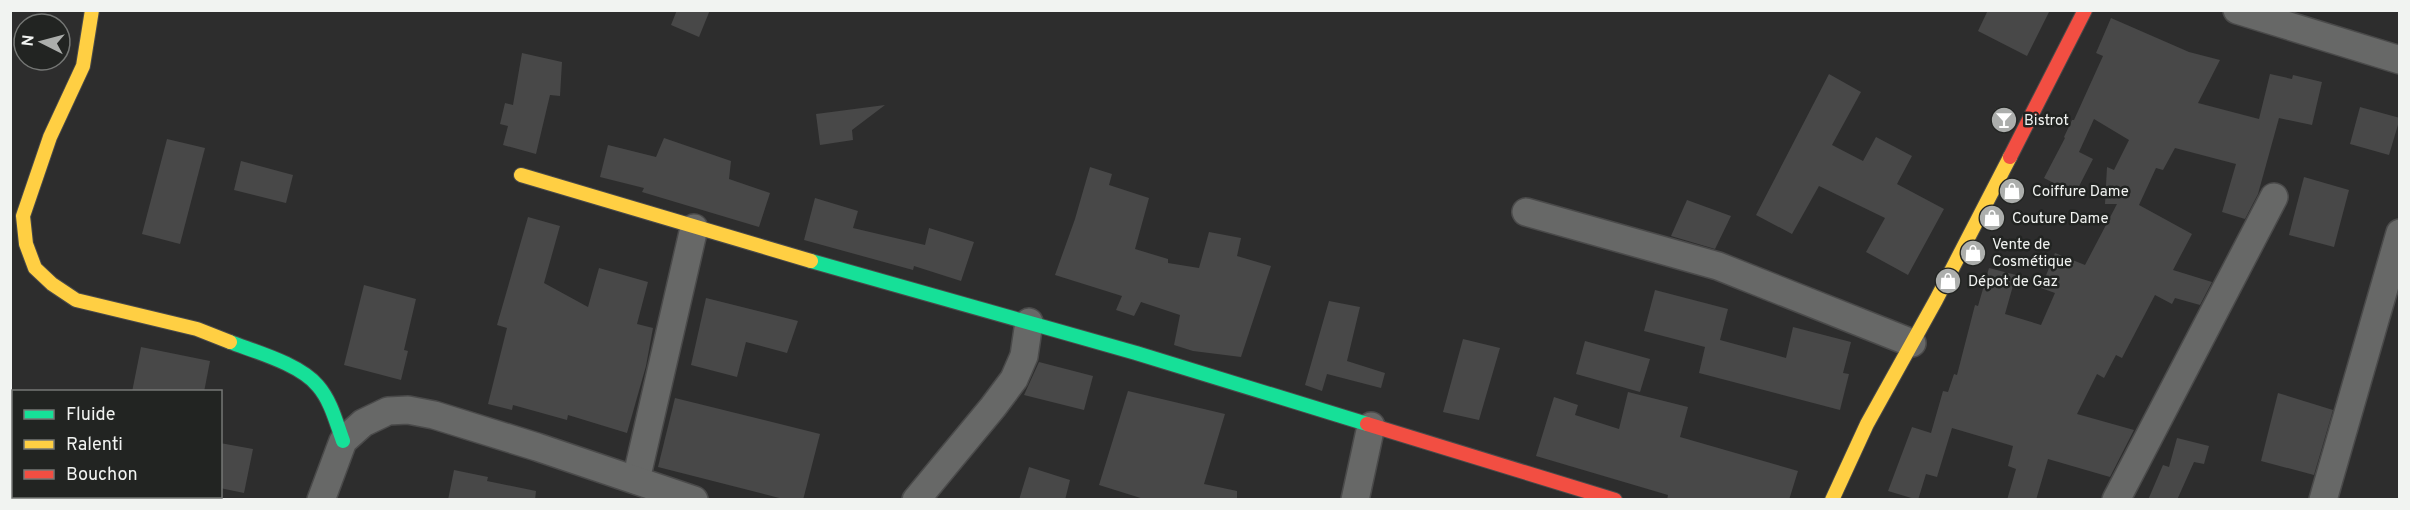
<svg xmlns="http://www.w3.org/2000/svg" width="2410" height="510" viewBox="0 0 2410 510" font-family="Overpass,sans-serif">
<style>
.building{fill:#484848}
.lines{fill:none;stroke-linecap:round;stroke-linejoin:round}
.street-casing{stroke:#4a4a4a;stroke-width:30}
.fast-casing{stroke:#4a4a4a;stroke-width:16}
.slow-casing{stroke:#4a4a4a;stroke-width:16}
.jam-casing{stroke:#4a4a4a;stroke-width:16}
.street{stroke:#676867;stroke-width:27}
.fast{stroke:#16e098;stroke-width:14}
.slow{stroke:#ffcf43;stroke-width:14}
.jam{stroke:#f24e42;stroke-width:14}
.labels{text-anchor:middle;stroke-width:5;stroke-linejoin:round;paint-order:stroke}
.poi-label{font-size:15px;fill:#f1f3f1;stroke:#222422;text-anchor:start}
</style>
<rect width="100%" height="100%" fill="#2d2d2d"/>
<g class="building">
<path d="M677,10H710L699,37L671,25Z"/>
<path d="M1988,10H2050L2027,56L1978,31Z"/>
<path d="M2111,18L2189,52L2220,60L2198,103L2259,119L2270,74L2292,79L2293,75L2322,82L2312,125L2279,118L2258,194L2245,219L2222,212L2236,164L2175,148L2163,170L2156,168L2139,205L2192,234L2173,270L2212,282L2200,305L2175,298L2172,304L2155,295L2122,358L2116,355L2104,378L2097,374L2077,414L2134,430L2110,477L2048,459L2036,500H2007L2016,469L2008,466L2013,446L1952,428L1937,477L1926,474L1918,500L1888,491L1912,427L1931,433L1943,391L1948,392L1954,374L1957,375L1975,305L1978,306L1989,268L2016,275L2005,314L2041,325L2055,293L2041,288L2055,253L2085,265L2117,204H2105L2107,167L2114,170L2129,140L2094,119L2079,152L2093,159L2075,194L2044,178L2065,138L2064,137L2072,120H2074L2103,56L2096,53Z"/>
<path d="M522,53L562,62L560,96L550,95L536,154L503,145L508,126L500,124L505,103L513,105Z"/>
<path d="M1829,74L1861,92L1832,145L1863,161L1876,137L1912,156L1897,184L1944,209L1908,275L1866,252L1885,218L1819,186L1792,234L1756,215Z"/>
<path d="M885,105L852,130L853,140L820,145L816,114Z"/>
<path d="M2360,107L2400,118L2389,155L2350,144Z"/>
<path d="M664,138L731,161L729,179L770,193L759,227L642,192L644,188L600,177L608,145L656,157Z"/>
<path d="M167,139L205,148L180,244L142,234Z"/>
<path d="M241,161L293,175L286,203L234,190Z"/>
<path d="M1090,167L1112,174L1109,185L1149,198L1135,249L1168,259V263L1199,268L1209,232L1241,238L1237,256L1271,266L1241,357L1193,351L1174,345L1180,315L1141,302L1134,316L1116,310L1122,296L1055,275L1075,219Z"/>
<path d="M2304,177L2349,190L2334,247L2289,235Z"/>
<path d="M815,198L858,211L853,228L925,245L929,228L974,242L961,281L914,266L913,270L804,240Z"/>
<path d="M1687,200L1731,216L1715,249L1671,236Z"/>
<path d="M528,217L560,226L544,283L588,307L599,268L648,282L637,324L653,328L646,366L627,433L568,415L567,420L513,405L512,410L488,404L507,328L497,325Z"/>
<path d="M364,285L416,299L404,350L408,351L401,380L344,365Z"/>
<path d="M1655,290L1728,309L1720,340L1786,358L1793,327L1851,342L1843,373L1849,374L1840,410L1699,373L1705,347L1644,331Z"/>
<path d="M706,298L798,321L787,353L746,342L737,377L691,365Z"/>
<path d="M1329,301L1360,307L1347,361L1385,373L1381,388L1327,374L1322,391L1305,385Z"/>
<path d="M1463,339L1500,348L1479,420L1443,412Z"/>
<path d="M1585,341L1650,359L1640,392L1576,374Z"/>
<path d="M141,347L210,361L204,392H132Z"/>
<path d="M1039,362L1093,376L1084,410L1024,395Z"/>
<path d="M1128,391L1225,414L1204,484L1237,491V500H1147L1099,485Z"/>
<path d="M1628,392L1688,407L1680,437L1798,471L1789,500H1667L1668,495L1536,456L1554,397L1578,405L1575,415L1619,429Z"/>
<path d="M2278,393L2333,410L2314,475L2261,461Z"/>
<path d="M675,398L820,434L803,500H787L658,467Z"/>
<path d="M2177,438L2209,446L2204,464L2194,462L2177,500H2148L2163,465L2169,467Z"/>
<path d="M220,443L253,449L244,493L220,488Z"/>
<path d="M1029,467L1070,480L1065,500H1019Z"/>
<path d="M454,470L488,477L487,481L536,491L535,500H448Z"/>
</g>
<g class="lines">
<g class="street-casing">
<g id="street">
<path d="M2237,10L2400,60"/>
<path d="M1526,212L1718,266L1912,343"/>
<path d="M10,459L14,460"/>
<path d="M636,480L694,228"/>
<path d="M111,496L121,500"/>
<path d="M321,500L343,441L363,423L388,411L408,410L434,415L537,447L694,500"/>
<path d="M916,500L993,407L1014,379L1024,356L1029,322"/>
<path d="M1355,500L1371,426"/>
<path d="M2116,500L2274,197"/>
<path d="M2323,500L2400,233"/>
</g>
</g>
<g class="fast-casing">
<g id="fast">
<path d="M811,261L1136,353L1367,424"/>
<path d="M230,342C256,352 300,364 318,386C331,401 336,422 343,441"/>
</g>
</g>
<g class="slow-casing">
<g id="slow">
<path d="M92,10L83,66L50,137L23,216L26,244L35,268L52,284L76,300L197,329L230,342"/>
<path d="M521,175L811,261"/>
<path d="M1832,500L1867,424L1936,300L2010,157"/>
</g>
</g>
<g class="jam-casing">
<g id="jam">
<path d="M2010,157L2085,10"/>
<path d="M1367,424L1615,500"/>
</g>
</g>
<use href="#street" class="street"/>
<use href="#fast" class="fast"/>
<use href="#slow" class="slow"/>
<use href="#jam" class="jam"/>
</g>
<defs>
<g id="bar-disc" transform="scale(1.35)"><circle r="9.5" fill="#acaeac" stroke="#222422"/><path d="M-6-5H6L.8 .8V4.5H3.5V6h-7V4.5H-.8V.8Z" fill="#fff"/></g>
<g id="shop-disc" transform="scale(1.35)"><circle r="9.5" fill="#acaeac" stroke="#222422"/><path d="M-5-2.5h2.3a2.7 3.5 0 0 1 5.4 0H5L5.5 6h-11ZM-1.5-2.5h3a1.5 2.3 0 0 0-3 0Z" fill="#fff"/></g>
</defs>
<g fill-rule="evenodd">
<use href="#bar-disc" x="2004" y="120"/>
<use href="#shop-disc" x="2012" y="191"/>
<use href="#shop-disc" x="1992" y="218"/>
<use href="#shop-disc" x="1973" y="253"/>
<use href="#shop-disc" x="1948" y="281"/>
</g>
<g class="labels">
<g class="poi-label">
<text x="2024" y="125">Bistrot</text>
<text x="2032" y="196">Coiffure Dame</text>
<text x="2012" y="223">Couture Dame</text>
<text x="1992" y="249">Vente de<tspan x="1992" dy="17">Cosmétique</tspan></text>
<text x="1968" y="286">Dépot de Gaz</text>
</g>
</g>
<rect width="2410" height="510" fill="none" stroke="#f1f3f1" stroke-width="24"/>
<rect x="12" y="390" width="210" height="108" fill="#222422" stroke="#757775" stroke-width="1.5"/>
<rect x="24" y="410" width="30" height="9" fill="#16e098" stroke="#757775" stroke-width="1.5"/>
<text x="66" y="420" font-size="18" fill="#f1f3f1">Fluide</text>
<rect x="24" y="440" width="30" height="9" fill="#ffcf43" stroke="#757775" stroke-width="1.5"/>
<text x="66" y="450" font-size="18" fill="#f1f3f1">Ralenti</text>
<rect x="24" y="470" width="30" height="9" fill="#f24e42" stroke="#757775" stroke-width="1.5"/>
<text x="66" y="480" font-size="18" fill="#f1f3f1">Bouchon</text>
<g transform="translate(42 42) rotate(276)"><circle r="28" fill="#222422" stroke="#757775" stroke-width="1.5"/>
<path d="M0-4.5L10 22L0 15L-10 22Z" fill="#acaeac"/>
<text y="-9" font-size="16" font-weight="bold" text-anchor="middle" fill="#f1f3f1">N</text>
</g>
</svg>
